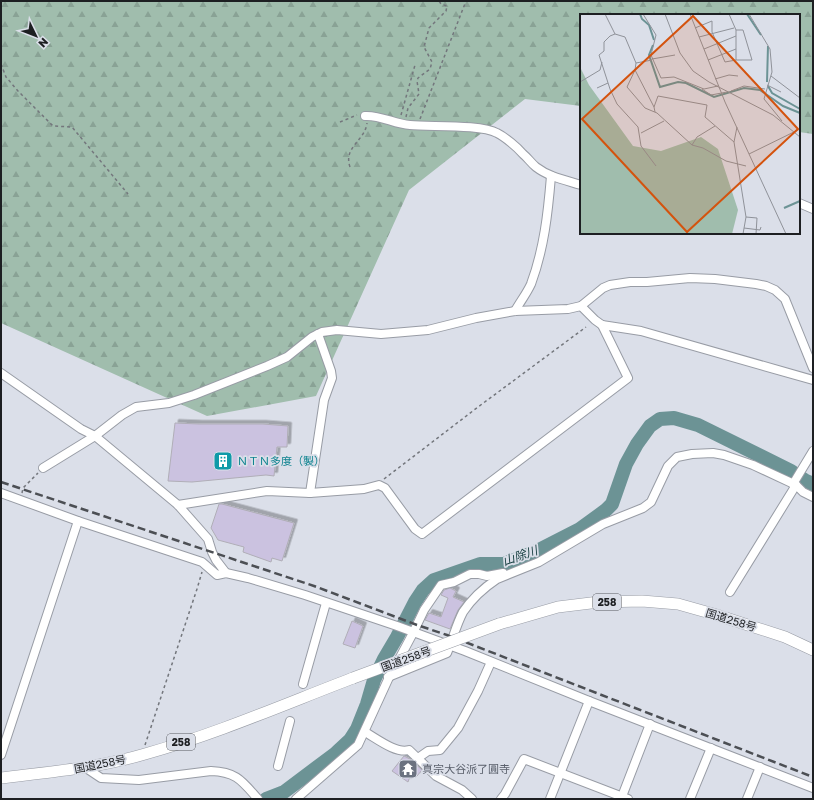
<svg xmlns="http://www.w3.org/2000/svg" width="814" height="800" viewBox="0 0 814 800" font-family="'Golos Text','Noto Sans JP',sans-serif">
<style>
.forest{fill:url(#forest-firs)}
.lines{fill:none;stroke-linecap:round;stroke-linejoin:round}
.river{stroke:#6c9395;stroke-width:14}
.building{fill:#cbc2e0;stroke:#b0aeb7;filter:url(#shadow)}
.minor-casing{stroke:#989ca5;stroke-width:10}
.highway-casing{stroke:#989ca5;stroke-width:12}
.path{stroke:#73767c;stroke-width:1.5;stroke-dasharray:3 3;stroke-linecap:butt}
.minor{stroke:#fff;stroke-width:8}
.highway{stroke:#fff;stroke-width:11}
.rail{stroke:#4c4f54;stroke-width:2.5;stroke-dasharray:8 4;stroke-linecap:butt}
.highway-bridge-casing{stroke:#989ca5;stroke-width:12;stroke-linecap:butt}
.highway-bridge{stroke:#fff;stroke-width:11}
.labels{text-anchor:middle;stroke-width:3.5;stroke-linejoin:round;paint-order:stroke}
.shield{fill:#dbdfe9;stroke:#56595e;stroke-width:1}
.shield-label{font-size:10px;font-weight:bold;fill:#1d1f22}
.culture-label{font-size:11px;fill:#0d838f;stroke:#dbdfe9;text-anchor:start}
.street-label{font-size:11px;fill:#1d1f22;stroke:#dbdfe9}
.worship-label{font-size:11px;fill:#5b616d;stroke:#dbdfe9;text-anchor:start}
.water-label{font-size:12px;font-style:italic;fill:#123a3c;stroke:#dbdfe9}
.inset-river{fill:none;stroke:#6c9395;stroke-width:2}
.inset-road{fill:none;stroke:#8f9299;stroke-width:1}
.view{fill:#d4530e;fill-opacity:0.15;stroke:#d4530e;stroke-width:2}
.inset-edge{fill:none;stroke:#1d1f22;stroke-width:2}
</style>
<defs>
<pattern id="forest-firs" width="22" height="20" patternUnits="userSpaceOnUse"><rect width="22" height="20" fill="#a0bdad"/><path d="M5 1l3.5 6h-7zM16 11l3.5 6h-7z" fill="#89a295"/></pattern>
<filter id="shadow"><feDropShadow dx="3.5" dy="-3.5" stdDeviation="0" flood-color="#0004"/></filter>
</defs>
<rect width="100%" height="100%" fill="#dbdfe9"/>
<path class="forest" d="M1,1H813V134L799,132V15H581V106L525,99L409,190L316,396L207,416L1,323Z"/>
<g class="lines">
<path class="river" d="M266,799L284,792L336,753L350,740L357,729L367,704L374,680L384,659L397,637L415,602L423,590L434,580L480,564H504L537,551L580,529L606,510L612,504L626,464L637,444L650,426L660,419L674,418L698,425L791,471L806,481L813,484"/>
</g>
<g class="building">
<path d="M175,423L199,424H263L288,426L287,447H277L274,476L266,475L192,482L168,481Z"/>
<path d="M219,504H222L294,523L282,561L272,558L271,562L243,552L244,547L218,540L211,528Z"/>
<path d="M450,588L456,591L453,597L464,602L458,610L450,629L425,620L429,613L441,617L448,598L441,595L444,590Z"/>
<path d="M352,621L363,626L355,648L343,644Z"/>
<path d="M404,756L410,759L422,770L417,776L411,774L408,782L392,771Z"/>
</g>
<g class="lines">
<g class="minor-casing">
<g id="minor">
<path d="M365,116C381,115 394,124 410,125C430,127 481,124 497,133C505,137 517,147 523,154C528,158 531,163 536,167C549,177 565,180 581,185"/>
<path d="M799,203L813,209"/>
<path d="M581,306L595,320L602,325L641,331L813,380"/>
<path d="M515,311C520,302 527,293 531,284C544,249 548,213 551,176"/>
<path d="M1,373L81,429L95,436L178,505L208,539L212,552L216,560L226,573"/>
<path d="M43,468L95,436L122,415L136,407L169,403L194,395L267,366L287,357L312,337L322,332L337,330L381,334L428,330L476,318L515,311L568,309L581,306L603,288L610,285L630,282H647L690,278L715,279L756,284L766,286L775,290L785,299L813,368"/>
<path d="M793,484L813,451"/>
<path d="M1,493L78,521L202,562L217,575L226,573L248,578L305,595L397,626L465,651L589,701L813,788"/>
<path d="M310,493L324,400L332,378L331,371L318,334"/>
<path d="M178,505L267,491L310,493L364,489L379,485L385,488L415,529L422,534L628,378L602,325"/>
<path d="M730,592L796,485"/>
<path d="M397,663L413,633L424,610L441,585L454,582L470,574H479L487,576L503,573"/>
<path d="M388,677L447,653C452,641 457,623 463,612C471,600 485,587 497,579L539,562L603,524L643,508L651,502L668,466L677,457L692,454L713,453L724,455L753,465L796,485L803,492L813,497"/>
<path d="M303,684L326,603"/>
<path d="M365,732C376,738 396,754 409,750L436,776L462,790L472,799"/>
<path d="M1,755L78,521"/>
<path d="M418,758L428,751L440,750L458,728L478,691L491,662"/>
<path d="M278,766L290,721"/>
<path d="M86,768L101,778L139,780L211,771C237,772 242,781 258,799"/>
<path d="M296,799L358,745L391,673"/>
<path d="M501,799L505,794L524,759L628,799"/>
<path d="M550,799L589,701"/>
<path d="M621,799L650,724"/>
<path d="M690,799L711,748"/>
<path d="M747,799L760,767"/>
</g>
</g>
<g class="highway-casing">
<g id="highway">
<path d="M499,624L558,607L599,602L642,601L678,604L717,615L785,637L813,650"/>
<path d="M1,778C49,772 98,768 145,754C216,734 285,704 353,678"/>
</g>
</g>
<g class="path">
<path d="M1,64L6,77L18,91L53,126L72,127L128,194"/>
<path d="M401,115L415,65"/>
<path d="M406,117L408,108L419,94L417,81L418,78L430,69L432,62L424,47L429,28L446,11L447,6L441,4L439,1"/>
<path d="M420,119L466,1"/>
<path d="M340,122L357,115"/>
<path d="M350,167C343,147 365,141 367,123"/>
<path d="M384,479L478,407L586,327"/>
<path d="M22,493L23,488L38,473"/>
<path d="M145,745L197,589L202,572"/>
</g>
<use href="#minor" class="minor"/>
<use href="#highway" class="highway"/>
<path class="rail" d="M1,482L314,586L417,625L447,635L813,777"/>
<g class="highway-bridge-casing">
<path id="highway-bridge" d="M353,678L499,624"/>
</g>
<use href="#highway-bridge" class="highway-bridge"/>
</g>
<defs>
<g id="building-square" transform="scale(1)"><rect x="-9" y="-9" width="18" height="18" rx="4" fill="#0f9aa8" stroke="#dbdfe9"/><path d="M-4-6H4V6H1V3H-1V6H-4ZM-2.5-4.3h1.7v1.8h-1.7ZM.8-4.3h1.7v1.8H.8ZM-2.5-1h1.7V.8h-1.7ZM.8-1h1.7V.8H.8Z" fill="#fff"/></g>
<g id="temple-square" transform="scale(1)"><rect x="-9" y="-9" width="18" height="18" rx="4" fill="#6b7280" stroke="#dbdfe9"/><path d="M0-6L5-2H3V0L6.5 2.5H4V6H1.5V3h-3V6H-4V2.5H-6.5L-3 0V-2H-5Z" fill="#fff"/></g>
</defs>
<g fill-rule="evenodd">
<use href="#building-square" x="223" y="461"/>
<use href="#temple-square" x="408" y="769"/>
</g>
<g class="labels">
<g class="shield">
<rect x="593" y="594" width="28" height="16" rx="3"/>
<rect x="167" y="734" width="28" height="16" rx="3"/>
</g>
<g class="shield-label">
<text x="607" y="606">258</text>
<text x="181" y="746">258</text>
</g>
<g class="culture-label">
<text x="237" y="465">ＮＴＮ多度（製）</text>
</g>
<g class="street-label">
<text transform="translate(731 620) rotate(17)" y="4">国道258号</text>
<text transform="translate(406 659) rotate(-20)" y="4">国道258号</text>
<text transform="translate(100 764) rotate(-11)" y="4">国道258号</text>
</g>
<g class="worship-label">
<text x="422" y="773">真宗大谷派了圓寺</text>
</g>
<g class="water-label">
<text transform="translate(520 556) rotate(-19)" y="4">山除川</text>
</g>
</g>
<g transform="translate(580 14)">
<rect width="220" height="220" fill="#dbdfe9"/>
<path d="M0,53L9,71L53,132L81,137L121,123L138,135L158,196L152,220H0Z" fill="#a0bdad"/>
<path class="inset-river" d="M60,0L62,5L69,11L74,26M167,0L181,21M73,31L69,41L80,73L98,68L106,69L134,83L164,74L180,76L203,92L220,99M187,68L188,32M188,72L192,79L220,95M204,194L220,187"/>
<path class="inset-road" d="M25,0L35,20M63,0L76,21L71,41L81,64L94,63L124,75L138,72M85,0L100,39L113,57L129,68L193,101L220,123M110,0L145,88L206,220M149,0L156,16V46H172L163,16H156M169,0L190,35L192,58L184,85L202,107M115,14L132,7V18L145,48L156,46M119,23L154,14M124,35L156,22M72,45L95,41M128,46L156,35M56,49L72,46M55,56L47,73L65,94L77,99L112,131L123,134L146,147L166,152M191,62L220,84M135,65L149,61L158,62M0,68L20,56L22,48M187,71L201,78M17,74L28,69M122,75L131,81L147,78M151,77L164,72L185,75M74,93L78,82L127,91L125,103L154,128M75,98L74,93L55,56L56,49L45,23L35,20L30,22L24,28V37L19,41L30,75L37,90L58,113L61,132L76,152M157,113L154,128L166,203L163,220M61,119L84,107M112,131L117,123L135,112M169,140L220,115M166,203L177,204L176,220M164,214L180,216L181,213"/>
<path class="view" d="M113,2L218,115L107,218L2,105Z"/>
<rect width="220" height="220" class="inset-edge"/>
</g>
<rect width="814" height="800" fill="none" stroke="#1d1f22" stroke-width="4"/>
<g transform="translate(36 36) rotate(133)" stroke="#dbdfe9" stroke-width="3" paint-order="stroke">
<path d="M0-3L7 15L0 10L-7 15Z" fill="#1d1f22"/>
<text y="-6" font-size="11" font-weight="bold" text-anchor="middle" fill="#1d1f22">N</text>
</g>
</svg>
